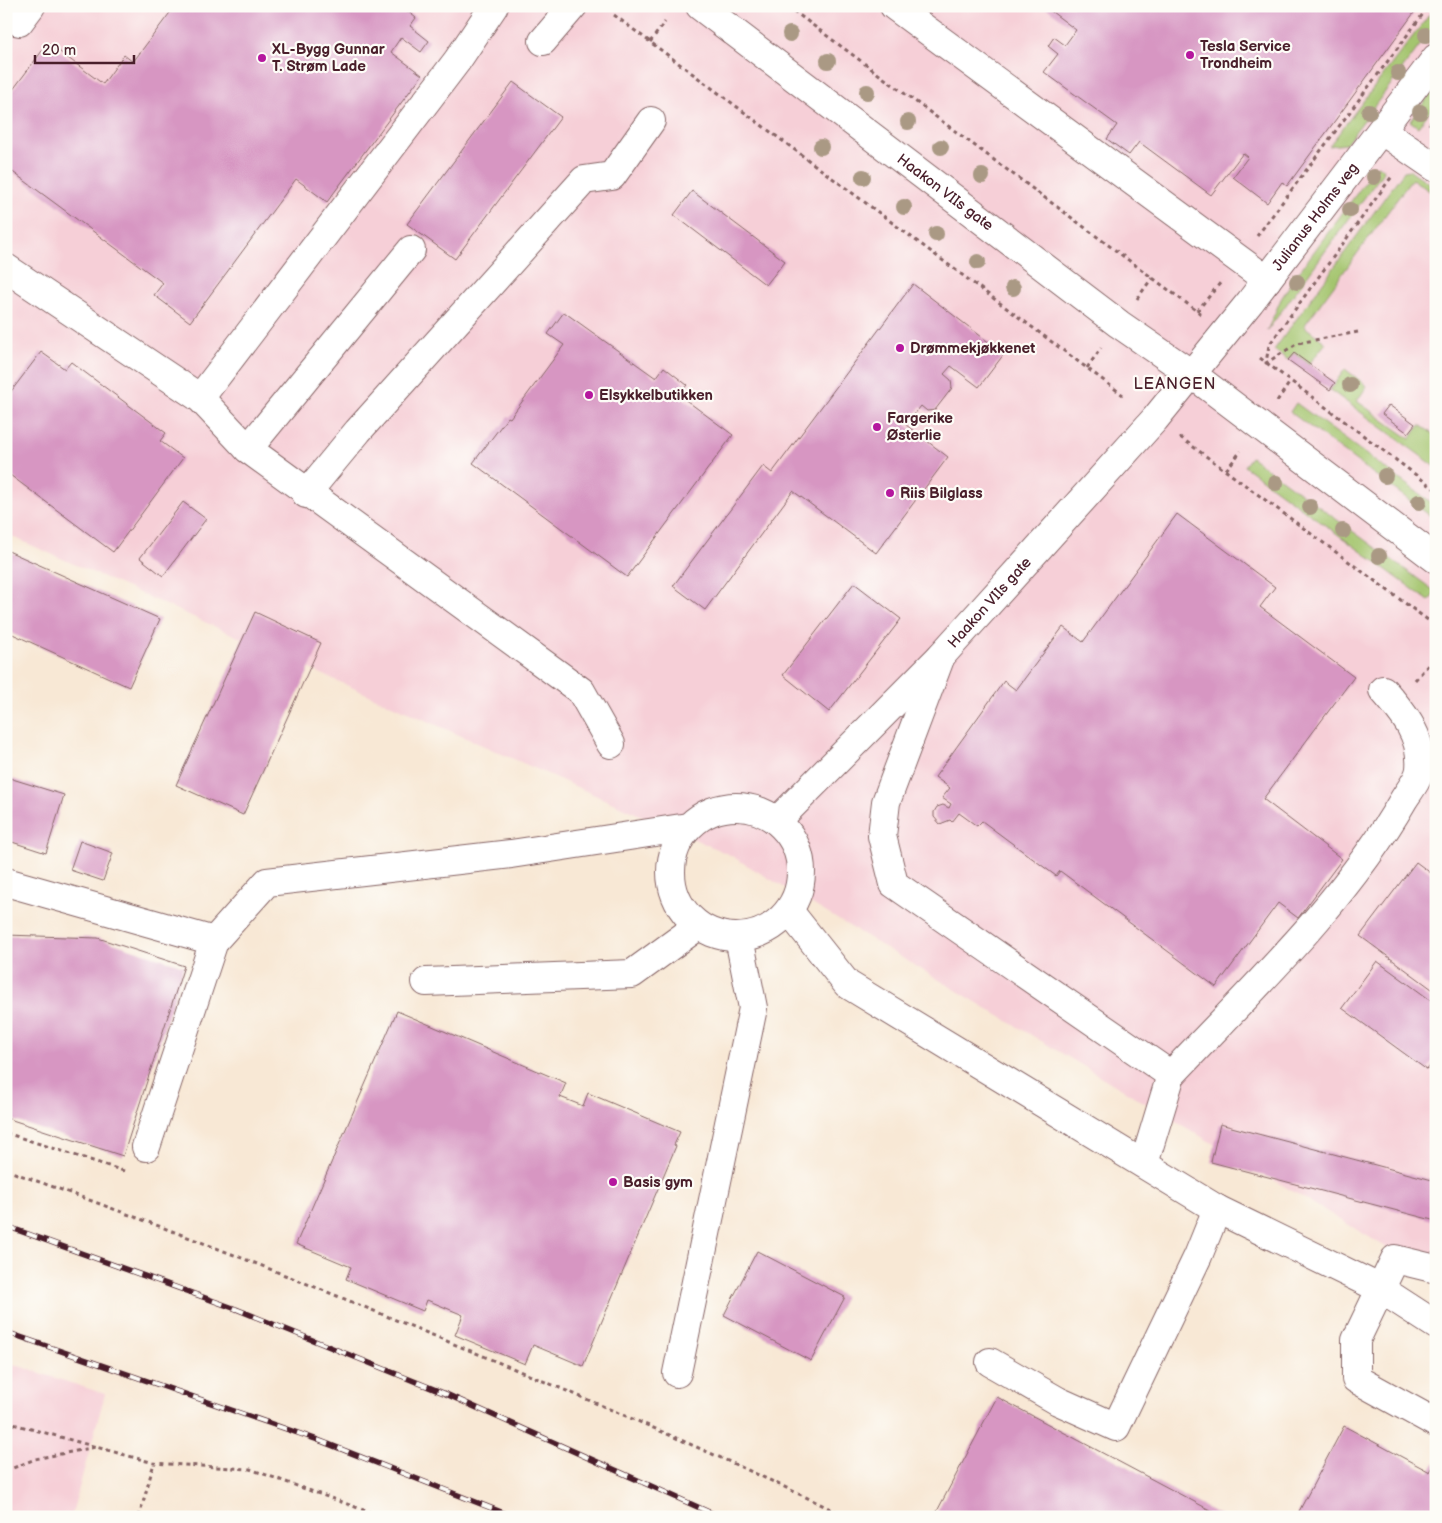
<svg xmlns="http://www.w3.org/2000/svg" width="1442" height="1523" viewBox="0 0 1442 1523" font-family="'Balsamiq Sans',sans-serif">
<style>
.built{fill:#f6cfd7}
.green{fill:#a4c56e;stroke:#77724c}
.building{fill:#d796c2}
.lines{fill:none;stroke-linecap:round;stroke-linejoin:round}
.minor-casing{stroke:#876566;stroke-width:30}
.major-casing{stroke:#876566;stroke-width:30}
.path{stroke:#876566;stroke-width:3;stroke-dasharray:4 4;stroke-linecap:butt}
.minor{stroke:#fff;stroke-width:28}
.major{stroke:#fff;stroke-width:28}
.rail-casing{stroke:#4a1f2b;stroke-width:5.5}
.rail{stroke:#fdfcf7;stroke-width:4;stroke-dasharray:11;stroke-linecap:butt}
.tree{fill:#aa9984}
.poi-dot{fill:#b5179e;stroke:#fdfcf7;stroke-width:2}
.labels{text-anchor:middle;stroke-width:4.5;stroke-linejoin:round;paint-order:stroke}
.poi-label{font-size:15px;font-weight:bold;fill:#4a1f2b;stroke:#fdfcf7;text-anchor:start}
.street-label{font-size:15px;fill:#4a1f2b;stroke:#fdfcf7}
.neighbourhood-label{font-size:16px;letter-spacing:1px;fill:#4a1f2b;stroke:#fdfcf7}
</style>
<rect width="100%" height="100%" fill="#fdfcf7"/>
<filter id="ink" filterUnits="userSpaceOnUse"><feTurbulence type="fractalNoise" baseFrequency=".02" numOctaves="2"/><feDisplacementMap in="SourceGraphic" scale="10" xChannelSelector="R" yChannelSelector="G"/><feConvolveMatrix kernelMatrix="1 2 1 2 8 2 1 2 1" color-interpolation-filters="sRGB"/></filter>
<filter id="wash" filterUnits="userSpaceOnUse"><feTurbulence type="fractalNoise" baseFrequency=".0096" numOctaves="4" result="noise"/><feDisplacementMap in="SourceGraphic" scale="20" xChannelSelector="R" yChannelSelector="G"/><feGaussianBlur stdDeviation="1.12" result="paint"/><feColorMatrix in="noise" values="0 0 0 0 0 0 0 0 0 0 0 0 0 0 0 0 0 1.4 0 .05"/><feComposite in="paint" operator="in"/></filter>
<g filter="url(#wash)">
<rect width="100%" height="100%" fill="#f8e8d5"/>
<g class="built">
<path d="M6,6H1436V1277L730,855L6,534Z"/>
<path d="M6,1362L105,1394L71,1517H6Z"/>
</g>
<g class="green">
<path d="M1436,6V24L1346,144L1329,146Z"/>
<path d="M1436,86V103L1418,127L1410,121Z"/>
<path d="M1377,166L1383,168L1384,171L1267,331L1281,299L1293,280Z"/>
<path d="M1410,170L1429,183L1431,192L1412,179L1304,326L1326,343L1309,364L1294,353L1288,360L1274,350L1404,171Z"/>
<path d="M1345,369L1367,386L1357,401L1410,439L1420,425L1436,436V467L1330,390Z"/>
<path d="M1296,403L1436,506V520L1290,412Z"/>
<path d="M1251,457L1436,592L1429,601L1244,466Z"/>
</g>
<g id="blocks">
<g class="building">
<path d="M175,6H401L416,18L410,26L429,41L421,52L401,37L391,52L422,75L327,202L296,179L190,322L154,295L163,283L6,167V99L48,43L103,84L124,55L133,62Z"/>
<path d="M1044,6H1419L1287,186L1282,182L1267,203L1233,177L1248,157L1243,153L1211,195L1139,142L1129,155L1107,139L1117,125L1044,72L1058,54L1048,46L1054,37L1065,45L1076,30Z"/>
<path d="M513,82L561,117L455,259L407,224Z"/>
<path d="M692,191L785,261L766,285L674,215Z"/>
<path d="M913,284L1004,354L979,387L951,366L944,374L951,380L952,388L935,410L927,411L921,406L906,425L948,457L876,553L793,491L705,610L673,586L763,466L772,473Z"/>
<path d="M564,312L656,378L664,367L687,385L679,395L733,435L627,577L473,463L508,417L510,418L564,345L548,334Z"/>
<path d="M41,352L65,369L71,362L166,433L160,441L183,458L113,552L6,472V398Z"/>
<path d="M1294,353L1335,383L1330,390L1288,360Z"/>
<path d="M1389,405L1415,424L1408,433L1382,414Z"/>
<path d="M183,502L206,519L163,576L140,558Z"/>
<path d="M1177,514L1275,587L1260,607L1354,677L1263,799L1342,859L1298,918L1278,903L1216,987L1060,871L1056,876L982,821L977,826L959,813L952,822L950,820L940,824L934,817V812L937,807L943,805L949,808L951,804L942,798L950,788L935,777L1004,681L1016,690L1063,627L1083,642Z"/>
<path d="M6,550L160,619L129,687L6,631Z"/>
<path d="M854,583L901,619L829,712L783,675Z"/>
<path d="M255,612L321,643L243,815L176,785Z"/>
<path d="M6,777L64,795L46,853L6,840Z"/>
<path d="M80,841L113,853L103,881L70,870Z"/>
<path d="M1416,862L1436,877V992L1360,936Z"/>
<path d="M6,935L98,938L184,966L123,1156L6,1118Z"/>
<path d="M1377,961L1436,1004V1057L1427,1070L1342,1008Z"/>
<path d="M397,1011L566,1083L560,1097L583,1106L588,1093L680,1132L674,1145L676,1146L583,1366L533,1345L525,1364L455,1335L463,1315L427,1300L423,1311L346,1279L351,1267L296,1244Z"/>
<path d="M1220,1124L1436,1181V1221L1211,1162Z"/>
<path d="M757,1251L845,1297L811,1361L724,1315Z"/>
<path d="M997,1397L1223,1517H934Z"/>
<path d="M1344,1426L1430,1472L1436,1461V1517H1296Z"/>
</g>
</g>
</g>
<g filter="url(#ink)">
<use href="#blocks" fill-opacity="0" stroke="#876566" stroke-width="1"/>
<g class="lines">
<g class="minor-casing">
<g id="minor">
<path d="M894,6L1267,280"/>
<path d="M6,12L19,22L31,6"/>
<path d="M543,41L573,6"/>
<path d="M1382,131L1436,168"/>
<path d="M6,268L200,398L248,449L581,691L611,744"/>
<path d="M200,398L457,61L494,6"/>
<path d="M248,449L411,250"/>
<path d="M306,494L358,431L584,180L612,176L651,121"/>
<path d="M941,656L886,802L882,836L894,884L1171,1075C1253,988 1344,903 1404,799C1409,791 1419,779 1420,769C1423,736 1404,714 1383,690"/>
<circle cx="736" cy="872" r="65"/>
<path id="s1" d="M777,821L941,656L1155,419L1250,302L1436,58"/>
<path d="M6,882L214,941L267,882L511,854L688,827"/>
<path d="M789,911L847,984L1217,1209L1379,1288L1436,1325"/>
<path d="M426,982L632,974L698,926"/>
<path d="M146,1147L214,941"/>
<path d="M1144,1164L1171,1075"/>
<path d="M1436,1269L1395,1259L1356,1340V1379L1436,1423"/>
<path d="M990,1362L1058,1401L1116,1427L1198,1256L1217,1209"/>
<path d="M677,1373L753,1008L739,938"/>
</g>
</g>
<g class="major-casing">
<g id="major">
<path id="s2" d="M700,6L1119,324L1193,375L1436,559"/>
</g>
</g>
<g class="path">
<path d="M787,6L1201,314"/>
<path d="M614,15L1123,395"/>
<path d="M650,42L665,22"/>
<path d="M1429,125L1436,116"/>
<path d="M1257,236L1429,6"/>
<path d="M1137,299L1152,278"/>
<path d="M1197,311L1221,282"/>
<path d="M1358,332L1298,343L1266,363L1269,345L1393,175"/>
<path d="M1260,358L1436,490"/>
<path d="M1087,368L1101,348"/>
<path d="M1277,401L1290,382"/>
<path d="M1180,437L1436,626"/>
<path d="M1226,470L1241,451"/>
<path d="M1415,680L1436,656"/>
<path d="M6,1133L127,1172"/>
<path d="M6,1170C156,1223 303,1281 449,1342C583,1397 716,1453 847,1517"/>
<path d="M6,1422L154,1463L250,1469L383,1517"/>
<path d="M6,1471L35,1459L96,1447"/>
<path d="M139,1517L154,1463"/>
</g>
<use href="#minor" class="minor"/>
<use href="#major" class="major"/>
<g class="rail-casing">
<g id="rail">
<path d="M6,1226L236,1309L446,1394L720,1517"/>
<path d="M6,1332L318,1440L514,1517"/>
</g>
</g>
<use href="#rail" class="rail"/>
</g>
<g class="tree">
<circle cx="790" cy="34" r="8"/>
<circle cx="1426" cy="35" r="8"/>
<circle cx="828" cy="61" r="8"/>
<circle cx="1398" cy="73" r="8"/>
<circle cx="867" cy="92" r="8"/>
<circle cx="1369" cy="112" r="8"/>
<circle cx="1420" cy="112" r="8"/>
<circle cx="908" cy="122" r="8"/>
<circle cx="821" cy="147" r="8"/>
<circle cx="941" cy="147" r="8"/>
<circle cx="982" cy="176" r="8"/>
<circle cx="863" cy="177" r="8"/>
<circle cx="1374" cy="177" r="8"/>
<circle cx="904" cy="207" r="8"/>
<circle cx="1350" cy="210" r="8"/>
<circle cx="936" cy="234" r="8"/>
<circle cx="978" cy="262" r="8"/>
<circle cx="1297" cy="282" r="8"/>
<circle cx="1013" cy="288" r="8"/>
<circle cx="1350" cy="385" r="8"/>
<circle cx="1385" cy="476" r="8"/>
<circle cx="1276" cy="483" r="8"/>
<circle cx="1419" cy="502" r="8"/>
<circle cx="1310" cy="507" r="8"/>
<circle cx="1343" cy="531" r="8"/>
<circle cx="1379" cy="556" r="8"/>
</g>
</g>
<g class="poi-dot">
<circle cx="1190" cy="55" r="5"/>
<circle cx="262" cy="58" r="5"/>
<circle cx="900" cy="348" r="5"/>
<circle cx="589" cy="395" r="5"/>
<circle cx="877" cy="427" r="5"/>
<circle cx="890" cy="493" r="5"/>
<circle cx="613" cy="1182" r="5"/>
</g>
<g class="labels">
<g class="poi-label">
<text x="1200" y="51">Tesla Service<tspan x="1200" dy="17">Trondheim</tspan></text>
<text x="272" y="54">XL-Bygg Gunnar<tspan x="272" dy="17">T. Strøm Lade</tspan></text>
<text x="910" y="353">Drømmekjøkkenet</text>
<text x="599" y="400">Elsykkelbutikken</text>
<text x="887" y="423">Fargerike<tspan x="887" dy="17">Østerlie</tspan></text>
<text x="900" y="498">Riis Bilglass</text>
<text x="623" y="1187">Basis gym</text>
</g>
<g class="street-label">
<text dy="5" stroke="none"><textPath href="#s2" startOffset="308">Haakon VIIs gate</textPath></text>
<text dy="5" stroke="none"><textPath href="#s1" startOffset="810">Julianus Holms veg</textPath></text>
<text dy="5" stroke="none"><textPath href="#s1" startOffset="305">Haakon VIIs gate</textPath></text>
</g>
<g class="neighbourhood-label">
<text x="1175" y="389">LEANGEN</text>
</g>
</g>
<rect width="1442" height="1523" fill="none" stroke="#fdfcf7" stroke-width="25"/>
<path d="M35 55v8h99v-8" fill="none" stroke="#4a1f2b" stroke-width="2.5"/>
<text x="42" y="55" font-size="15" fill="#4a1f2b" stroke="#fdfcf7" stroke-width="4" paint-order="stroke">20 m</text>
</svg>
